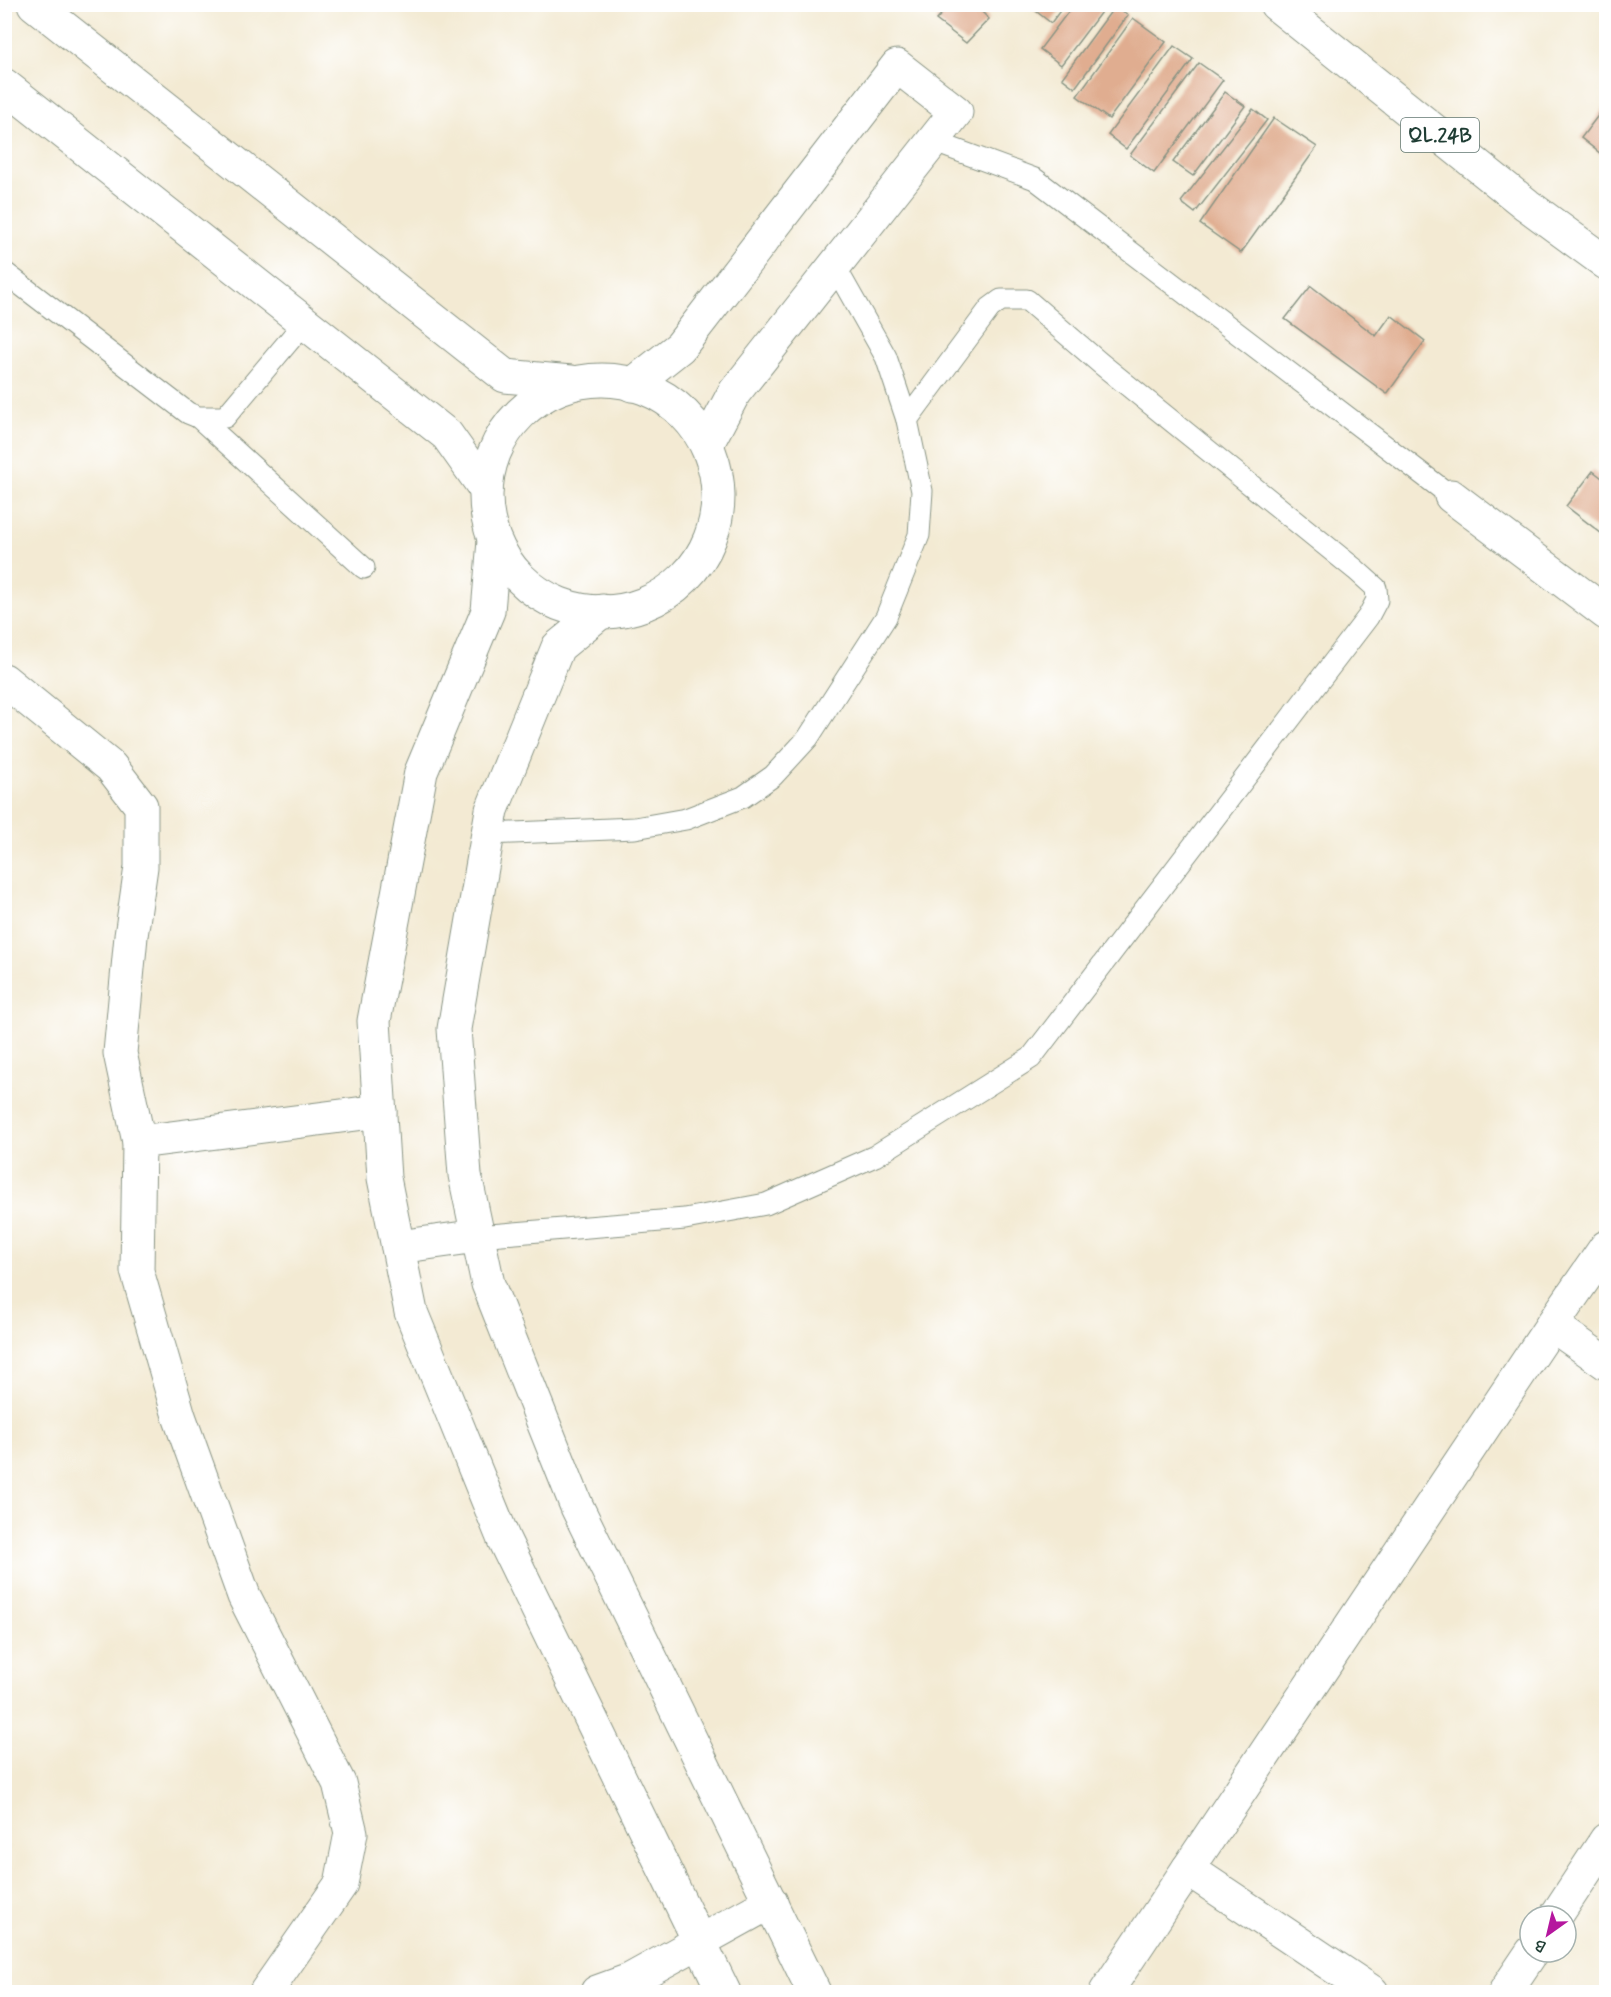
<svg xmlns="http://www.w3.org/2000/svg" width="1611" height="1997" viewBox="0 0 1611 1997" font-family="Mynerve,sans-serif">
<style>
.building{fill:#e0ad90}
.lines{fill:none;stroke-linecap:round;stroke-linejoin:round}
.lane-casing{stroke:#899484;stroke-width:23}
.street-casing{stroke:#899484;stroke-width:35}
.primary-casing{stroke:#899484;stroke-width:35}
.lane{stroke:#fff;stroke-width:21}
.street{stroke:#fff;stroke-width:33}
.primary{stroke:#fff;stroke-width:33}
.labels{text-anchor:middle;stroke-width:4.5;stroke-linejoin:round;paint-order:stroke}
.shield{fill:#fff;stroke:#627771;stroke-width:1.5}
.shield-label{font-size:20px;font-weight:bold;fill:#1f3d34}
</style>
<rect width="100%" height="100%" fill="#fff"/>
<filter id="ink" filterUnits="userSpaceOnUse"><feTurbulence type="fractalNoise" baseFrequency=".0167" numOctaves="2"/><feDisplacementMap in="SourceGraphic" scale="12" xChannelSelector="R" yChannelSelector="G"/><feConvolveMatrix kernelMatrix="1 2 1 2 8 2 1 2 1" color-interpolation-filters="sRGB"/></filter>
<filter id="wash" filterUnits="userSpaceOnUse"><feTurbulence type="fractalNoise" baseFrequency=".008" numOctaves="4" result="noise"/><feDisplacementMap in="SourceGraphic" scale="24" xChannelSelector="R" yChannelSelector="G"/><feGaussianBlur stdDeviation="1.35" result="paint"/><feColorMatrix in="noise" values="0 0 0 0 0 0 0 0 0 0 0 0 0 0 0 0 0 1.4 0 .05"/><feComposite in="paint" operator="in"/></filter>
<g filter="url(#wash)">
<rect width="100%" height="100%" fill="#f3ead3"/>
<g id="blocks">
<g class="building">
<path d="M951,4H974L989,19L966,43L936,20Z"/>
<path d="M1027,4H1065L1051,23Z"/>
<path d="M1074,4H1107L1061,65L1040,49Z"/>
<path d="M1115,6L1128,15L1075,88L1062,78Z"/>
<path d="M1133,18L1166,42L1109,119L1077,96Z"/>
<path d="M1174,46L1193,59L1126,149L1108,135Z"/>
<path d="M1199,63L1223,80L1154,173L1130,155Z"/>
<path d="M1225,92L1245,106L1193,176L1173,162Z"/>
<path d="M1606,105V158L1581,138Z"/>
<path d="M1253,109L1267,120L1195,213L1181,202Z"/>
<path d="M1274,118L1317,147L1241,253L1200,224Z"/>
<path d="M1311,286L1376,336L1391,315L1425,341L1387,394L1285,319Z"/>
<path d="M1593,471L1606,481V537L1566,506Z"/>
</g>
</g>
</g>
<g filter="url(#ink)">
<use href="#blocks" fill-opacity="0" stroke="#899484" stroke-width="1.5"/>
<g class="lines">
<g class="lane-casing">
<g id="lane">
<path d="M932,141L1035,179L1451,496"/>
<path d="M4,272L188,413L198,417H225L305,322"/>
<path d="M198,417L364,568"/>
<path d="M488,834L635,828L686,819L743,797L773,776L808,738L886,617L919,535L922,491L907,420L886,357L834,265"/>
<path d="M478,1236L685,1219L766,1204L875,1156L1031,1058L1368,617L1377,600L1376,588L1356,570L1100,363L1027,300H1001L990,308L907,420"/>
</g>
</g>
<g class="street-casing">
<g id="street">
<path d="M34,4L505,376L571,382"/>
<path d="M4,85L447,435L486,490"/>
<circle cx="602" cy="496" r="116"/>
<path d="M632,385L680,347L897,66L956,112L734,393L707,444"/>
<path d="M1451,496L1606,613"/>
<path d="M494,541L488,611L421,772L374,1021L384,1178L411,1312L504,1540L724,1992"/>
<path d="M602,611L558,647L492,810L454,1029L465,1175L488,1284L577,1507L814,1992"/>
<path d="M4,680L111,767L141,806V867L131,936L120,1053L139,1142L137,1271L179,1416L244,1596L339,1783L351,1833L341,1884L266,1992"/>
<path d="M139,1142L380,1111"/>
<path d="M398,1247L478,1236"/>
<path d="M1552,1325L1606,1363"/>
<path d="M1556,1916L1606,1840"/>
<path d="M597,1992L630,1980L771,1902"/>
<path d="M1106,1992L1188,1869"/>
<path d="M1372,1992L1188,1869L1552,1325L1606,1247"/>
<path d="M1505,1992L1532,1952"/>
</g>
</g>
<g class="primary-casing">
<path id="primary" d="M1276,4L1527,205L1606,263"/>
</g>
<use href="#lane" class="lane"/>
<use href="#street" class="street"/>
<use href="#primary" class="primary"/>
</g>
</g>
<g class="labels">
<rect class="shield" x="1401" y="118" width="78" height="34" rx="4.5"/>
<g class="shield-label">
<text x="1440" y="142">QL.24B</text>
</g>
</g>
<rect width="1611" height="1997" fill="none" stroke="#fff" stroke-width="24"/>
<g transform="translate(1548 1934) rotate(214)"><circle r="28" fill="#ffffff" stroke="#a5b1ae" stroke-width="1.5"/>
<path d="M0-4.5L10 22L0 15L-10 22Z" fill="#b5179e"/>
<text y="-9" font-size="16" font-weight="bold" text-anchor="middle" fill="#1f3d34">B</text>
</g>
</svg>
